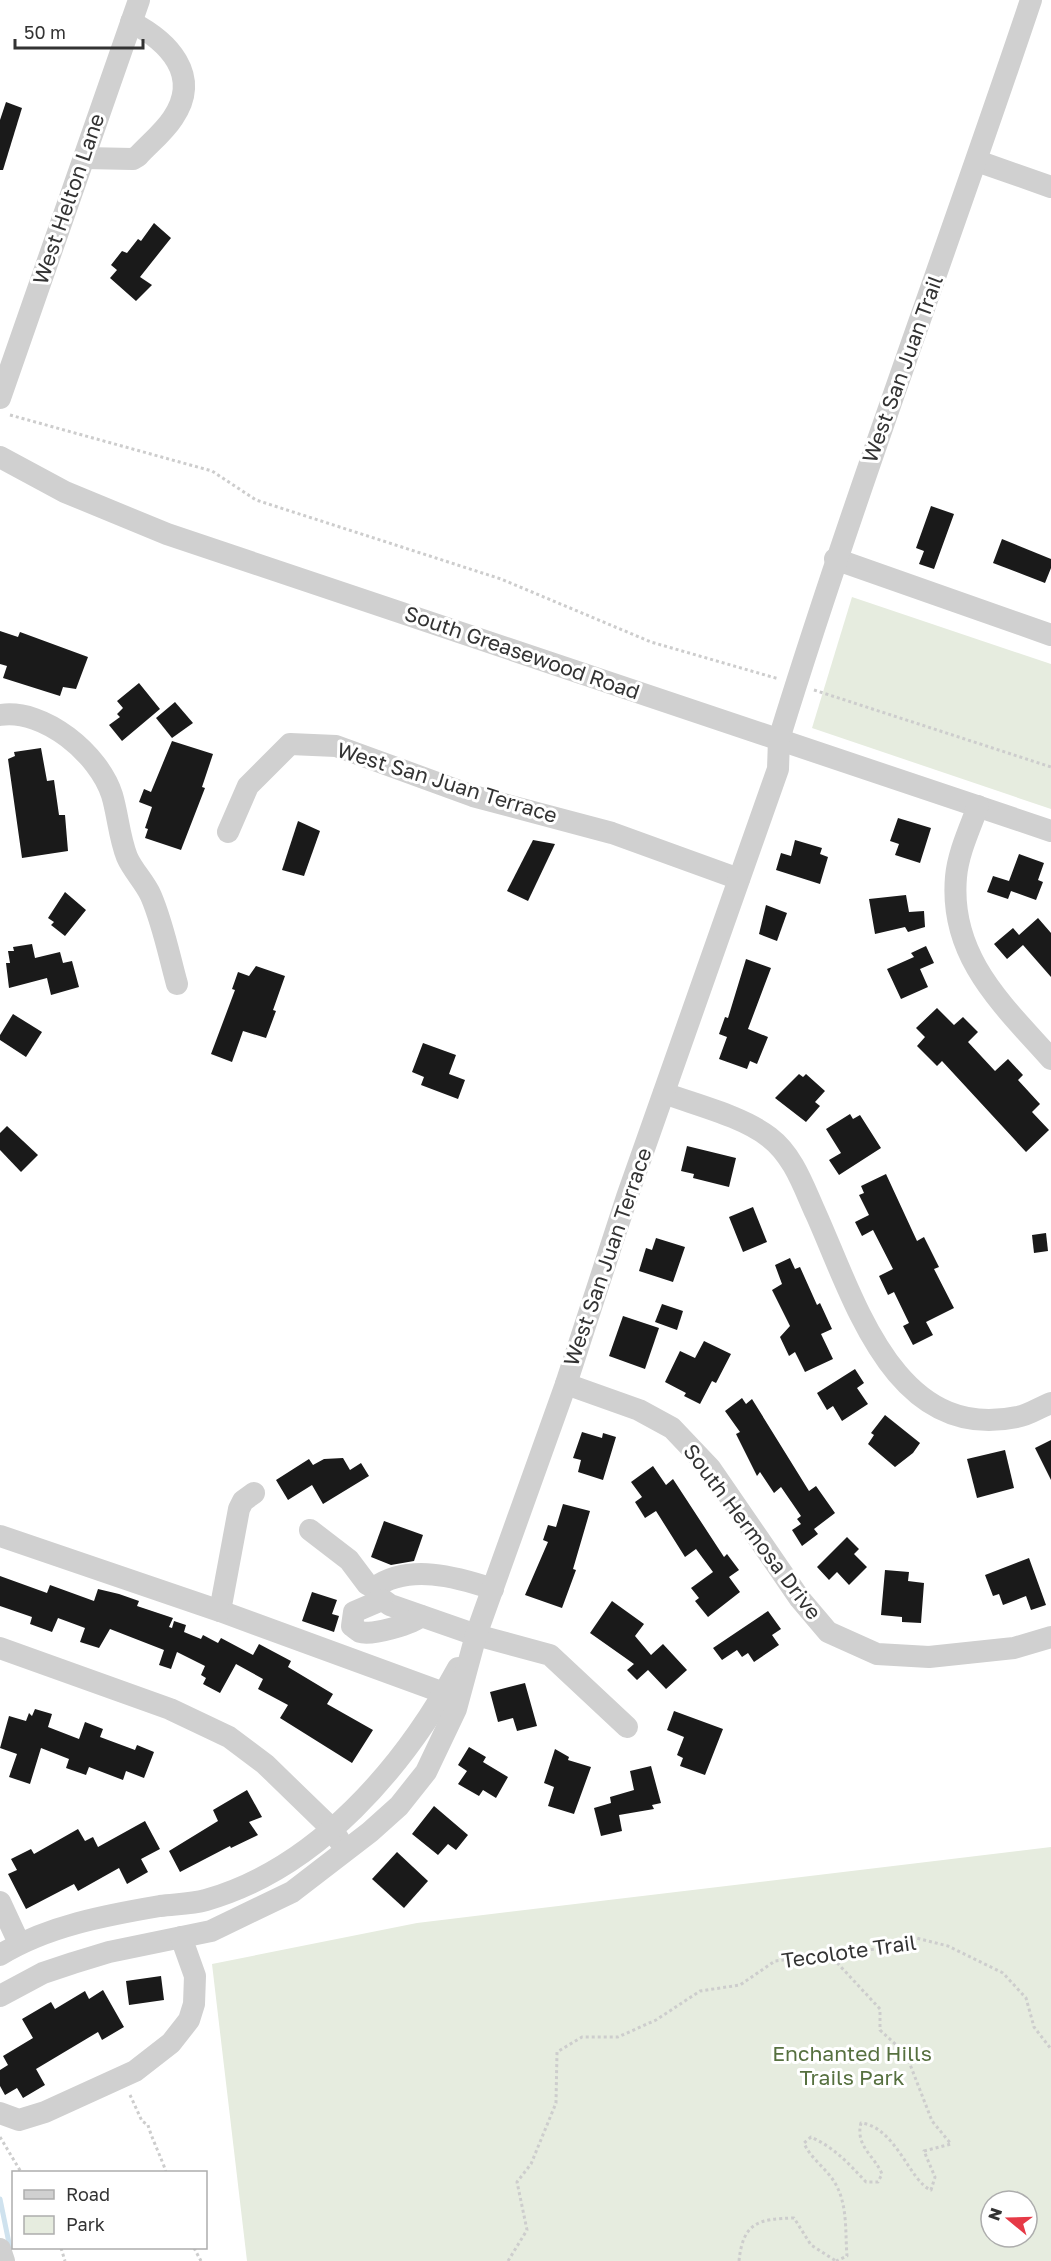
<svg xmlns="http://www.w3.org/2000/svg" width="1051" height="2261" viewBox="0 0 1051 2261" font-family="'Golos Text',sans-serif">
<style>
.green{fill:#e6ecdf;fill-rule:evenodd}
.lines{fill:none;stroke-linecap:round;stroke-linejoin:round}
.stream{stroke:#cfe2ee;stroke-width:5}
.building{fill:#1a1a1a}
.path{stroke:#cdcdcd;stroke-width:3;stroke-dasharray:3 3;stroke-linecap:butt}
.minor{stroke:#d0d0d0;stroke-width:22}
.labels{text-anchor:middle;stroke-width:6;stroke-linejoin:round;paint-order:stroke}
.street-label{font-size:21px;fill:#333;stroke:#fff}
.park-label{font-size:21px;fill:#56703f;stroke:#fff}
</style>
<rect width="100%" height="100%" fill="#fff"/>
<g class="green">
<path d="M852,597L1051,664V809L812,728Z"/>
<path d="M1051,1847V2261H247L212,1964L417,1923ZM991,2201H1027V2237H991Z"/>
</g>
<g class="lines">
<path class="stream" d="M0,2199L10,2248"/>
</g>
<g class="building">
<path d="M6,102L22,108L3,170H0V120Z"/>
<path d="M154,223L171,238L140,277L152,285L136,301L110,278L117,270L111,265L122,251L127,253L138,239L141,241Z"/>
<path d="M931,506L954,514L934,569L919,564L924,551L916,548Z"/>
<path d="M1002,539L1051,559V568L1045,583L993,563Z"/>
<path d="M0,631L18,637L20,632L88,657L76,689L63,687L60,696L3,678L7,666L0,664Z"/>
<path d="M139,683L160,709L122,741L109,725L120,717L117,714L123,708L117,701Z"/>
<path d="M175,702L193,723L172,738L156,718Z"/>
<path d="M172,741L213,754L202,787L205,788L181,850L145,838L148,829L145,828L152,807L139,802L144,789L151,792Z"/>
<path d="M41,748L47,781L54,780L59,815H65L68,851L22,858L8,759L15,756L14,752Z"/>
<path d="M898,818L931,828L920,863L895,855L899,844L890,841Z"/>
<path d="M298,821L320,831L304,876L282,870Z"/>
<path d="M533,840L555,844L528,901L507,891Z"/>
<path d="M795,840L822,848L820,854L828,857L820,884L776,870L781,853L791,856Z"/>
<path d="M1019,854L1044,863L1038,880L1043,882L1036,900L1011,891L1008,899L987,892L993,876L1009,881Z"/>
<path d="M65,892L86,910L65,936L51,925L54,922L48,918Z"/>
<path d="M906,895L909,912L924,911L925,927L908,932L905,927L875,934L869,899Z"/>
<path d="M766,905L787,913L777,941L759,934Z"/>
<path d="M1038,918L1051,933V977L1023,945L1007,959L994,944L1013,928L1019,935Z"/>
<path d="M32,944L35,958L60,952L63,963L72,961L79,987L51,995L47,978L9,988L6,963H10L8,951H14L13,947Z"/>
<path d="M926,946L934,963L920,969L928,987L901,999L887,969L914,957L911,953Z"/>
<path d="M746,959L771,968L748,1029L768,1037L757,1064L750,1061L747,1069L719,1059L727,1037L719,1034L725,1017L728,1018Z"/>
<path d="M256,966L285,976L273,1010L276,1011L266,1038L243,1031L232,1062L211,1054L235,990L232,989L238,972L249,976Z"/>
<path d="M937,1008L954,1025L963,1017L978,1032L968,1042L995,1071L1008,1059L1023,1075L1018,1080L1040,1104L1032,1112L1049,1130L1026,1152L942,1061L937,1066L917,1046L925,1037L916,1028Z"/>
<path d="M13,1014L42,1032L26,1057L0,1040V1035Z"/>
<path d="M423,1043L456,1055L449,1074L465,1080L458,1099L421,1085L424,1077L412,1072Z"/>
<path d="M799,1074L803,1077L806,1074L825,1091L815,1102L820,1106L806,1122L775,1098Z"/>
<path d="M850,1114L853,1119L860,1115L881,1148L839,1175L829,1160L841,1153L826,1129Z"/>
<path d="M7,1126L38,1155L21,1172L0,1150V1133Z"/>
<path d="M687,1146L736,1158L729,1187L693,1178L694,1174L681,1171Z"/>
<path d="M886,1174L917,1241L924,1237L939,1267L934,1269L954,1308L926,1322L933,1335L913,1345L903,1326L909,1323L894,1292L888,1295L879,1276L893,1269L873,1230L862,1236L855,1222L869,1215L859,1195L864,1193L861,1186Z"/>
<path d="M753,1207L767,1242L743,1252L729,1217Z"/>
<path d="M1046,1233L1048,1251L1034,1253L1032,1235Z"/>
<path d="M656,1238L685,1247L673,1282L639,1271L646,1248L652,1250Z"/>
<path d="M790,1258L795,1269L800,1267L817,1305L820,1303L832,1329L821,1334L833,1359L805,1372L795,1352L789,1356L780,1337L790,1326L772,1290L782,1284L775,1265Z"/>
<path d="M662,1304L683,1311L677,1330L655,1322Z"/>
<path d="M623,1316L659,1328L645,1369L609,1356Z"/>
<path d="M704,1341L731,1354L716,1383L712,1381L700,1404L684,1396L686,1393L665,1382L680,1351L695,1358Z"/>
<path d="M855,1369L864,1383L857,1388L868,1404L842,1421L833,1406L827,1410L817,1393Z"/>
<path d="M742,1398L746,1404L752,1399L809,1491L816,1486L835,1513L814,1529L818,1534L802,1546L792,1530L801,1524L797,1519L801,1516L781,1487L774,1493L760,1472L757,1476L736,1434L740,1432L725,1411Z"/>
<path d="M885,1415L920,1443L913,1453L895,1467L868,1444L874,1435L871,1433Z"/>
<path d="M582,1432L602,1438L603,1433L616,1437L603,1480L578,1472L581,1460L573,1458Z"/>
<path d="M1051,1440V1480L1035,1448Z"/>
<path d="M1005,1450L1014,1488L977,1498L967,1459Z"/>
<path d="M343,1458L350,1470L361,1463L369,1476L323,1504L312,1485L288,1500L276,1480L309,1459L313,1465L324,1459Z"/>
<path d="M653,1466L666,1485L673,1479L724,1557L727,1554L739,1570L729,1577L740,1592L708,1617L695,1601L699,1598L691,1588L713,1572L696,1549L685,1557L656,1511L645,1518L635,1502L642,1497L631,1482Z"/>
<path d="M563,1504L590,1511L573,1569L576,1570L562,1608L525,1595L548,1542L543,1540L548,1525L556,1527Z"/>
<path d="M384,1521L423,1535L414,1561L391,1565L371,1557Z"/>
<path d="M847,1537L859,1549L854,1554L867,1567L849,1585L837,1572L829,1580L817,1567Z"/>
<path d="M1029,1558L1046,1605L1031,1610L1026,1596L1003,1605L999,1594L993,1596L985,1575Z"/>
<path d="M885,1570L909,1572L908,1581L924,1583L921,1623L902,1622V1617L881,1615Z"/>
<path d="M0,1576L47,1593L50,1585L94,1601L98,1589L119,1594L139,1601L137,1606L173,1618L169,1627L172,1628L174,1621L186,1625L184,1632L201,1639L203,1635L218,1643L221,1638L253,1655L259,1644L291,1661L288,1667L333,1694L327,1704L373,1730L352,1763L280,1718L288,1705L258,1689L263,1679L236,1664L220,1693L203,1684L206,1678L201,1675L205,1666L177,1652L171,1669L159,1665L164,1650L110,1629L99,1648L80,1642L85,1628L58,1618L52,1632L30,1624L32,1617L0,1606Z"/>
<path d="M312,1592L337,1600L332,1614L339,1616L334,1632L302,1621Z"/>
<path d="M612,1601L644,1624L635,1636L651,1655L663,1644L687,1670L666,1689L648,1670L637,1680L627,1670L634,1664L590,1633Z"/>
<path d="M768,1611L781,1629L772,1635L779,1645L754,1662L748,1653L742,1657L737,1650L722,1660L713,1648Z"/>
<path d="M525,1683L537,1726L517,1731L513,1718L498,1722L490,1692Z"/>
<path d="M35,1709L52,1714L48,1727L79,1739L85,1722L103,1729L100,1737L135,1750L137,1745L154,1752L144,1778L126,1771L123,1780L89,1767L86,1775L66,1768L69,1759L41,1748L30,1784L9,1777L17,1754L0,1748L9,1716L26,1721L29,1713L32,1716Z"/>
<path d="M674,1711L723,1729L705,1775L680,1766L683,1758L677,1755L684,1737L667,1730Z"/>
<path d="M469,1747L486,1757L483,1762L508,1777L496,1798L483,1790L479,1796L458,1784L467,1771L458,1765Z"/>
<path d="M555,1749L569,1757L568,1760L591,1767L574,1814L548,1806L554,1787L544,1783Z"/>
<path d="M651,1766L661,1803L652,1805L654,1809L619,1815L622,1831L601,1836L594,1808L611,1803L610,1797L634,1790L630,1771Z"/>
<path d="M247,1790L262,1817L249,1822L258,1835L231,1848L230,1846L180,1872L169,1851L218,1821L213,1810Z"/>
<path d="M434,1806L468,1835L456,1850L448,1844L438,1855L412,1834Z"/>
<path d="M145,1821L160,1849L141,1859L148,1872L127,1884L119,1868L78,1891L74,1884L26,1909L8,1874L17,1870L11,1859L31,1849L34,1854L78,1829L85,1841L93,1837L98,1847Z"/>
<path d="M397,1852L428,1881L404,1908L372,1879Z"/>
<path d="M161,1976L164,2000L129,2005L126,1981Z"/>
<path d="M103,1990L124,2027L102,2040L98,2032L36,2069L45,2085L23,2098L17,2088L5,2095L0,2086V2070L8,2065L3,2056L33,2038L22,2019L51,2002L55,2009L85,1991L89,1999Z"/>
</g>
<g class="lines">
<g class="path">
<path d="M10,415L212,471L256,500L501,579L651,642L779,679"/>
<path d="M814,690L1051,767"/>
<path d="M829,1954L880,2009V2030L906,2054L932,2121L951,2144L924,2151L935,2177L931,2190C910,2182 896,2127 861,2123C855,2146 874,2155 882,2174L878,2182H866C848,2163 835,2148 811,2137L804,2143C810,2158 827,2169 835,2183C848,2205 845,2232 847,2256L836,2261"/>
<path d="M130,2095L142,2121L148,2125C151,2137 162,2159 166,2172"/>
<path d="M0,2137L21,2172"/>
<path d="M61,2248L65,2261"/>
<path d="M194,2248L201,2261"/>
<path d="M508,2261L527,2230L517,2182L531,2164L556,2103L557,2052L582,2037H618L656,2020L700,1991L740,1985L775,1961L875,1949L916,1938L948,1946L1003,1973L1026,1998L1034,2027L1051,2049"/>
<path d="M739,2261C743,2221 760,2219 794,2218L811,2245L836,2261"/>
</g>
<g class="minor">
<path d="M84,158L133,159L138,156C149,144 164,132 173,118C202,75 168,41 131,22"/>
<path d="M977,161L1051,187"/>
<path d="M0,398L139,0"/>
<path d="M0,457L65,492L167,534L1051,831"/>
<path d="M835,559L1051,635"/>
<path d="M0,715C44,708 99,754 112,795C118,815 119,837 127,857C133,871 145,882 151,896C163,924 169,955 177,984"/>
<path d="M978,806C970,828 958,853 956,877C949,957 1003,1005 1051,1059"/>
<path d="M228,832L248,786L290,744L336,746L473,796L612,833L739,879"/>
<path d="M664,1093C696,1105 742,1116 769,1137C794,1156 804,1188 816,1214C855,1301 895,1443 1017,1417C1029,1415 1040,1407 1051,1403"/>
<path d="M566,1384L639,1410L672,1428L710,1468L800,1599L828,1632L877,1654L929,1657L1014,1648L1051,1637"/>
<path d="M254,1493L243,1501L239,1509L220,1611L444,1693"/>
<path d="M310,1530L349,1560L367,1584L374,1588"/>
<path d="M0,1536L220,1611"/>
<path d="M493,1589C457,1577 408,1563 374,1588L379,1597L390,1605L476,1635L550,1655L627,1727"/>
<path d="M382,1600L354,1612L352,1626C353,1627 359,1631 360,1632C371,1636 413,1624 421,1616"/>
<path d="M0,1648L170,1709L229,1737L265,1764L332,1829L339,1840"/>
<path d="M0,1902L19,1943"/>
<path d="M0,1955C47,1926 107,1915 160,1906C175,1904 191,1904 206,1900C318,1868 404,1767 458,1668"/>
<path d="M0,1996L43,1973L73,1963L109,1952L211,1931L292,1892L370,1832L399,1806L426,1772L456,1709L476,1635L566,1384L627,1197L778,769L779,739C856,490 948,247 1031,0"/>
<path d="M0,2113L19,2120L45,2112L135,2071L171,2043L189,2020L194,2004L195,1976L181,1937"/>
<path d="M0,2249L4,2261"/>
</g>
</g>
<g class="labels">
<g class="street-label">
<text transform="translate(69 199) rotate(-71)" y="7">West Helton Lane</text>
<text transform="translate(903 369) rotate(-70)" y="7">West San Juan Trail</text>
<text transform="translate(522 653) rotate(19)" y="7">South Greasewood Road</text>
<text transform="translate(447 783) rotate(17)" y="7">West San Juan Terrace</text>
<text transform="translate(608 1257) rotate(-71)" y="7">West San Juan Terrace</text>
<text transform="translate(752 1532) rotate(53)" y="7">South Hermosa Drive</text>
<text transform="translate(849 1952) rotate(-8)" y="7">Tecolote Trail</text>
</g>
<g class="park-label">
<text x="852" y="2061">Enchanted Hills<tspan x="852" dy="24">Trails Park</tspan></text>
</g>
</g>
<rect x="12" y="2171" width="195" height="78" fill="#ffffff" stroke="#adadad" stroke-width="1.5"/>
<rect x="24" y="2190" width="30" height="9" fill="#d0d0d0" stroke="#adadad" stroke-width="1.5"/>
<text x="66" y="2201" font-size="18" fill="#333333">Road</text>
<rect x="24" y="2216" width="30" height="18" fill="#e6ecdf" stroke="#adadad" stroke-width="1.5"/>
<text x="66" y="2231" font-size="18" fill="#333333">Park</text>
<g transform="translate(1009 2219) rotate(289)"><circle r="28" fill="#ffffff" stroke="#adadad" stroke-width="1.5"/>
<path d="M0-4.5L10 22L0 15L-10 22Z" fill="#e63946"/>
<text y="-9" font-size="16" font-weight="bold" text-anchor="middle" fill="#333333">N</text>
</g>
<path d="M15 39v9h128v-9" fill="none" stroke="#333333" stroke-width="3"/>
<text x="24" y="39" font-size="18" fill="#333333" stroke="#ffffff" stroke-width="4.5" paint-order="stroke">50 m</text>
</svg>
